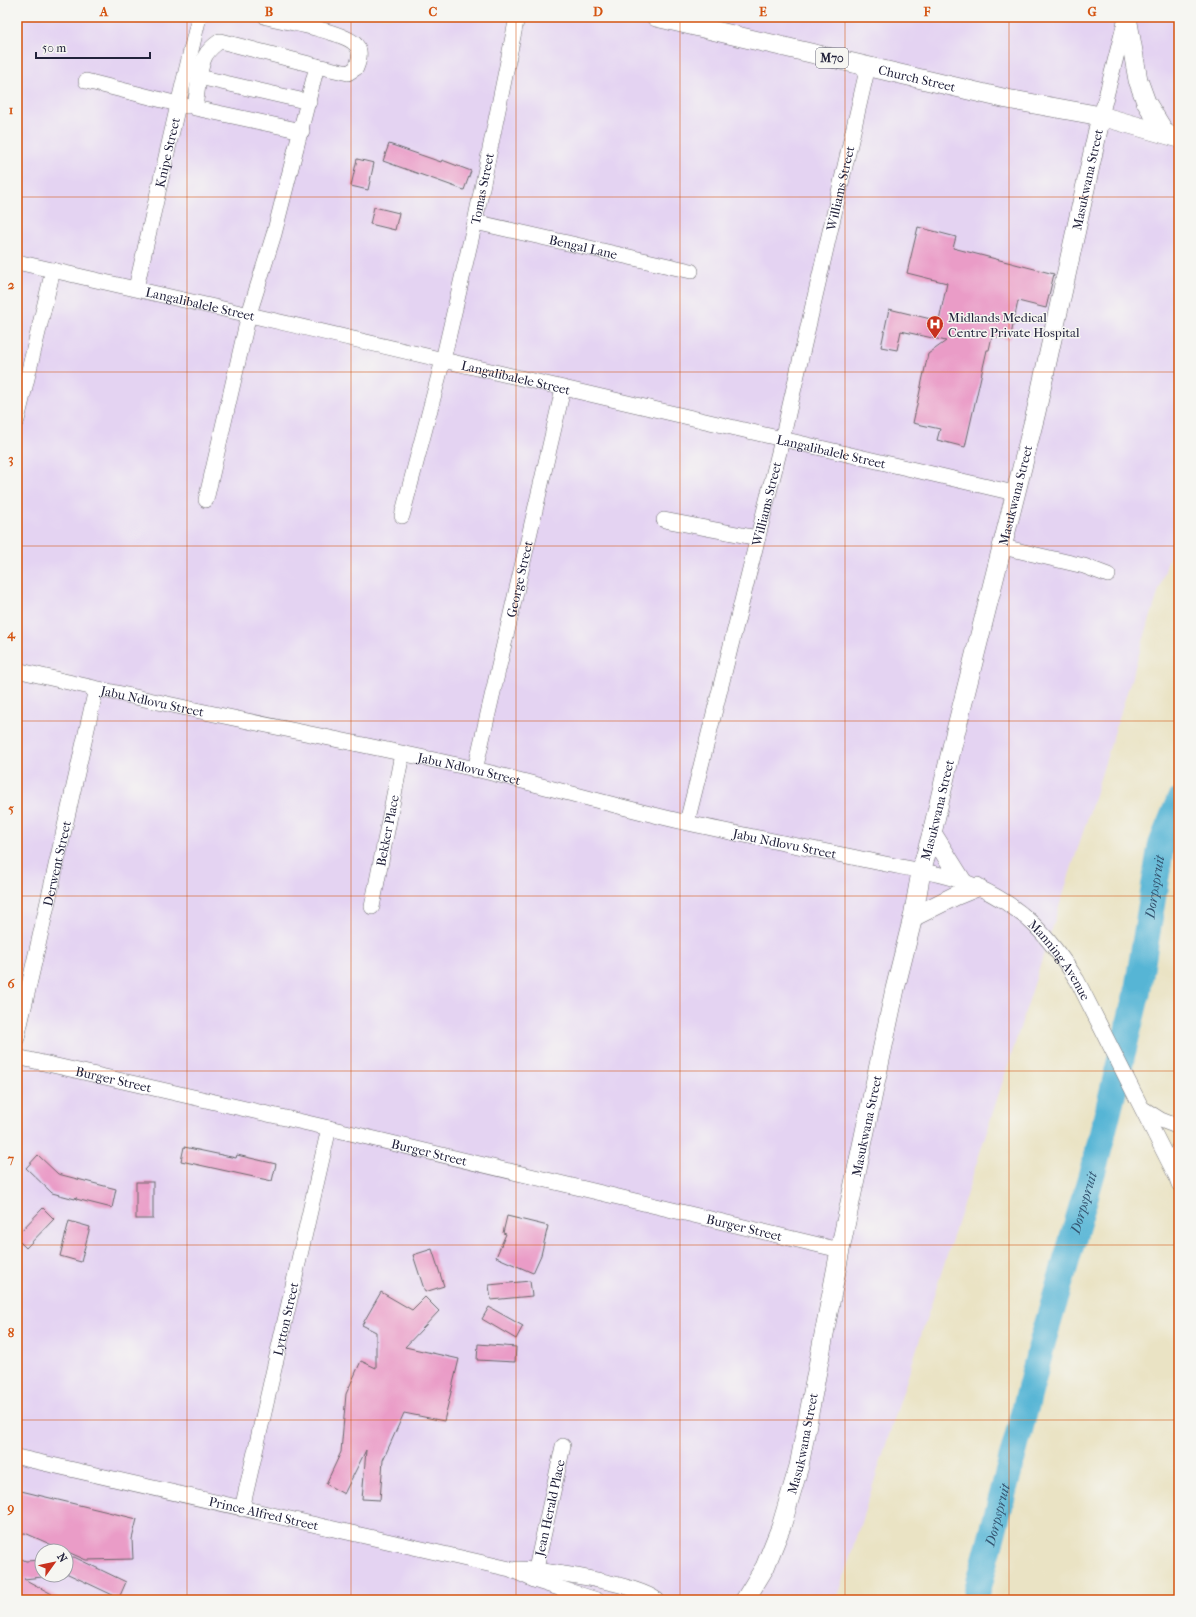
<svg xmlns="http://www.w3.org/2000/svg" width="1196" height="1617" viewBox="0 0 1196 1617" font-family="'IM FELL French Canon',serif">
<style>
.built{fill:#e4d3f2;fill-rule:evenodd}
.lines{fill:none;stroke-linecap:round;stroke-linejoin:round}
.river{stroke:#56b5d5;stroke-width:27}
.building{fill:#ea9cc7}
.minor-casing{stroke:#68666b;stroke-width:16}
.major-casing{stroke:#68666b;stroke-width:20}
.minor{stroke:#fff;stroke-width:15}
.major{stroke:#fff;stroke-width:19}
.grid{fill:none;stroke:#d45411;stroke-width:1;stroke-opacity:0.55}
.labels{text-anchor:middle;stroke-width:3;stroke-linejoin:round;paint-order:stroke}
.shield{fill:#f6f6f2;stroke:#626272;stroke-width:1}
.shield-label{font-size:12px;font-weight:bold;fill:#22223b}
.street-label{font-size:13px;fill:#22223b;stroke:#f6f6f2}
.poi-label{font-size:13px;fill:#22223b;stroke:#f6f6f2;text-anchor:start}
.water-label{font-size:14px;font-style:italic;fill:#345571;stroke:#f6f6f2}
.neatline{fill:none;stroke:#d45411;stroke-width:1.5}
.grid-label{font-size:13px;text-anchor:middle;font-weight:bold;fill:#d45411}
</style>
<rect width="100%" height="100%" fill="#f6f6f2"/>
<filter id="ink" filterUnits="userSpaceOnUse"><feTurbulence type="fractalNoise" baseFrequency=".025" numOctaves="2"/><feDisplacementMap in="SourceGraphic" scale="8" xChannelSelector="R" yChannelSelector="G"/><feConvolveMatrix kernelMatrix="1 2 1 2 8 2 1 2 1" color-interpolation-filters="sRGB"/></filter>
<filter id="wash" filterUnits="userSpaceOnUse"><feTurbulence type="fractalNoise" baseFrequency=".012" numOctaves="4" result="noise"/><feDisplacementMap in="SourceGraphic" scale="16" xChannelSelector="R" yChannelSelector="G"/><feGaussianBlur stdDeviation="0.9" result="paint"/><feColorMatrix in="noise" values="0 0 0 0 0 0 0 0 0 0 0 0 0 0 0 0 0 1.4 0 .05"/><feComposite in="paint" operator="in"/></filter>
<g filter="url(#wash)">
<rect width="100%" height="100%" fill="#eae3c4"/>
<path class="built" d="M17,17H1179V526L1093,801L836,1600H17ZM42,1551H66V1575H42Z"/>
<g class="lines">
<path class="river" id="s1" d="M975,1600L1043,1340L1097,1156L1137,993L1161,846L1179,802"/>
</g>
<g id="blocks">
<g class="building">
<path d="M389,144L441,162L442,160L471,171L464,190L383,161Z"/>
<path d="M357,159L374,163L368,190L351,186Z"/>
<path d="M374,207L399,213L395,230L370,224Z"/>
<path d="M918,227L956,237L953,248L1054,274L1046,308L1018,301L1010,340L992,336L989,350H987L965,447L937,440L940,429L913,423L928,354L946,341L901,331L897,350L881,347L889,309L939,321L947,283L907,273Z"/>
<path d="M184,1147L236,1158L237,1155L276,1164L272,1181L181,1161Z"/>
<path d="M38,1155L58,1174L116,1189L112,1208L76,1199V1197L75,1199L52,1193L26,1168Z"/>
<rect x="136" y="1182" width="17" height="37"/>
<path d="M43,1208L54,1219L26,1248L17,1239V1235Z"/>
<path d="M507,1216L548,1226L541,1255L533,1273L496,1257L506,1234L503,1233Z"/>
<path d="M69,1221L90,1227L81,1262L60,1256Z"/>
<path d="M432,1249L444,1286L425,1292L413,1255Z"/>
<path d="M530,1281L532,1296L491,1300L489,1285Z"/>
<path d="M381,1292L412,1310L425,1297L439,1311L405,1347L459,1359L444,1421L404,1413L383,1460L380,1500L362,1499L366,1450L344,1494L326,1484L341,1452L346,1394L361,1361L376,1368V1332L362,1325Z"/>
<path d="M489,1307L523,1326L516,1339L482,1319Z"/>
<path d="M478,1344L516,1347L515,1362L477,1360Z"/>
<path d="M17,1490L137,1519L132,1539L133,1559L86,1560L25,1533L17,1534Z"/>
<path d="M17,1557L26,1561L42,1560V1577L24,1579L63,1600H26L17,1595Z"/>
<path d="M74,1557L126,1582L119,1598L66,1573V1558Z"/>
</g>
</g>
</g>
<g filter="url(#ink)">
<use href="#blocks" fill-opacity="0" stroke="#68666b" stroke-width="1"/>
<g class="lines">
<g class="minor-casing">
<g id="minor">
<path d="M266,17C284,21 346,32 356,45C362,52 359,61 356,68L348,73L317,66"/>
<path d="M199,77L195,108L302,131"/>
<path d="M86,81L186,106"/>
<path d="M1101,116L1126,18"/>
<path id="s2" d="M475,222L691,271"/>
<path id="s3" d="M17,262C350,336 681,418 1014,493"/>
<path id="s4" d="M136,288L178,105L199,17"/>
<path d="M17,420L53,270"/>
<path d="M206,500L249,314L274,234L317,66L220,41C204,52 203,59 199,77L309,102"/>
<path id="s5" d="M402,516L443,360L475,222L517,17"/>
<path d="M664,520L758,538"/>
<path d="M1003,547L1084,566L1108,575"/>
<path id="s6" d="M17,670C169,707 322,735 475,769C546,786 617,807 688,823C751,837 814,849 876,862C909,869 944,873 975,886C1024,907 1049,937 1077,980L1175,1174"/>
<path id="s7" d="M475,770L563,389"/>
<path id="s8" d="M687,822L782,440L868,66"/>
<path id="s9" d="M372,907L402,754"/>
<path id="s10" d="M17,1038L96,689"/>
<path id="s11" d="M17,1057L329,1128L840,1250"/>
<path d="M1142,1108L1161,1120L1179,1127"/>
<path d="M1179,1148C1172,1161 1174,1172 1179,1184"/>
<path id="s12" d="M17,1457L510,1569L534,1580L597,1600"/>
<path id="s13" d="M242,1509L329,1128"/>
<path d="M517,1569C546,1570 636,1583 657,1600"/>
<path id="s14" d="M534,1578L563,1446"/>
</g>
</g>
<g class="major-casing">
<g id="major">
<path id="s15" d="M656,17L1007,99L1101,116L1179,138"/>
<path d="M1127,17L1138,80L1146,102L1165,133"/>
<path d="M932,833L962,881"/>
<path d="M913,917L955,896L977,887"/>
<path id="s16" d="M745,1600L765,1567L781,1527L799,1466L840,1250L895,989L913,917L921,872L932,833L956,730L1036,412L1101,116"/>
</g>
</g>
<use href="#minor" class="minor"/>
<use href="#major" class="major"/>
</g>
</g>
<path class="grid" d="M187,17V1600M351,17V1600M516,17V1600M680,17V1600M845,17V1600M1009,17V1600M17,197H1179M17,372H1179M17,546H1179M17,721H1179M17,896H1179M17,1071H1179M17,1245H1179M17,1420H1179"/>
<defs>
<g id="hospital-pin" transform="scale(0.9)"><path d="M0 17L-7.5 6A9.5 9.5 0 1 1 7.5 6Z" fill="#c8321e" stroke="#f6f6f2"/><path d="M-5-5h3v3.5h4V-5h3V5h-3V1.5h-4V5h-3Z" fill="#fff"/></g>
</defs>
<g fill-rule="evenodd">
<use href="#hospital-pin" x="935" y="324"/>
</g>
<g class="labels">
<rect class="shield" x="816" y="48" width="32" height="20" rx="3"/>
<g class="shield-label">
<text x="832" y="62">M70</text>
</g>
<g class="street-label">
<text dy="5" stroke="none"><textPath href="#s15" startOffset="268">Church Street</textPath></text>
<text dy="5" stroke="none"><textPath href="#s4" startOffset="139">Knipe Street</textPath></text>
<text dy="5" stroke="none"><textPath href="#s16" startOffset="1464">Masukwana Street</textPath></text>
<text dy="5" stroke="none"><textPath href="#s8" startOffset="652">Williams Street</textPath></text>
<text dy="5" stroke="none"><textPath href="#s5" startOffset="337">Tomas Street</textPath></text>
<text dy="5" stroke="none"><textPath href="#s2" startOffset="111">Bengal Lane</textPath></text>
<text dy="5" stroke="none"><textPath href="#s3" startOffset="188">Langalibalele Street</textPath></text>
<text dy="5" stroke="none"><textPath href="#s3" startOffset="512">Langalibalele Street</textPath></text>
<text dy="5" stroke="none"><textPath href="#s3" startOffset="836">Langalibalele Street</textPath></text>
<text dy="5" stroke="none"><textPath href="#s16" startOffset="1140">Masukwana Street</textPath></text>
<text dy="5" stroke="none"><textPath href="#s8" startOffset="328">Williams Street</textPath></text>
<text dy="5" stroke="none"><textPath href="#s7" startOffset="196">George Street</textPath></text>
<text dy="5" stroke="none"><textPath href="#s6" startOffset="139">Jabu Ndlovu Street</textPath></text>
<text dy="5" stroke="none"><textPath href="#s6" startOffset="463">Jabu Ndlovu Street</textPath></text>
<text dy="5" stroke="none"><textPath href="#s16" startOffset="816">Masukwana Street</textPath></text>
<text dy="5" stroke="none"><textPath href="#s9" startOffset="78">Bekker Place</textPath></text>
<text dy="5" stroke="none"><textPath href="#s6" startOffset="787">Jabu Ndlovu Street</textPath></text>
<text dy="5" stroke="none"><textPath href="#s10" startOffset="179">Derwent Street</textPath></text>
<text dy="5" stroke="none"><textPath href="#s6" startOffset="1097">Manning Avenue</textPath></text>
<text dy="5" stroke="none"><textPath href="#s11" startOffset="99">Burger Street</textPath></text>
<text dy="5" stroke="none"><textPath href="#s16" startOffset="492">Masukwana Street</textPath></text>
<text dy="5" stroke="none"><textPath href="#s11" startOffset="423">Burger Street</textPath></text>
<text dy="5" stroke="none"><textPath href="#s11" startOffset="747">Burger Street</textPath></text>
<text dy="5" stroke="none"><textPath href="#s13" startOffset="195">Lytton Street</textPath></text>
<text dy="5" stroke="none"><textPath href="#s16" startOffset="168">Masukwana Street</textPath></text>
<text dy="5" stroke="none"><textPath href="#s14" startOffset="72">Jean Herald Place</textPath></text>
<text dy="5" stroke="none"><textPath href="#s12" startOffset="253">Prince Alfred Street</textPath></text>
</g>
<g class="poi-label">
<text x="948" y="322">Midlands Medical<tspan x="948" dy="15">Centre Private Hospital</tspan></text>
</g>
<g class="water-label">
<text dy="5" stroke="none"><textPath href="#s1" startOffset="736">Dorpspruit</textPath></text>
<text dy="5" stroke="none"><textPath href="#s1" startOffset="412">Dorpspruit</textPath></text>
<text dy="5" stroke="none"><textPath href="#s1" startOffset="88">Dorpspruit</textPath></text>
</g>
</g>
<rect width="1196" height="1617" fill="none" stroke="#f6f6f2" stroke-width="44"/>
<g transform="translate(54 1563) rotate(57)"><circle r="19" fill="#f6f6f2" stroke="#a1a1a9"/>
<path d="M0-3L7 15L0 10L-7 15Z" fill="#c8321e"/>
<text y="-6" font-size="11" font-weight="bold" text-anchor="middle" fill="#22223b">N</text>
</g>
<path d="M36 52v6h114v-6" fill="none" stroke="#22223b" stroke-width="2"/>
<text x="42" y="52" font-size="12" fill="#22223b" stroke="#f6f6f2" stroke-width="3" paint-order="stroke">50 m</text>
<rect x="22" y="22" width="1152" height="1573" class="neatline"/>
<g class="grid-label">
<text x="104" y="16">A</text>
<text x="269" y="16">B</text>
<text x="433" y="16">C</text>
<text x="598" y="16">D</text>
<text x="763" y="16">E</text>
<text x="927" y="16">F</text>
<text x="1092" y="16">G</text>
<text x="11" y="114">1</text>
<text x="11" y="289">2</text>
<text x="11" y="463">3</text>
<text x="11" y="638">4</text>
<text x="11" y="813">5</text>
<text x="11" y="988">6</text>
<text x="11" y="1163">7</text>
<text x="11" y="1337">8</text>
<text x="11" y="1512">9</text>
</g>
</svg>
